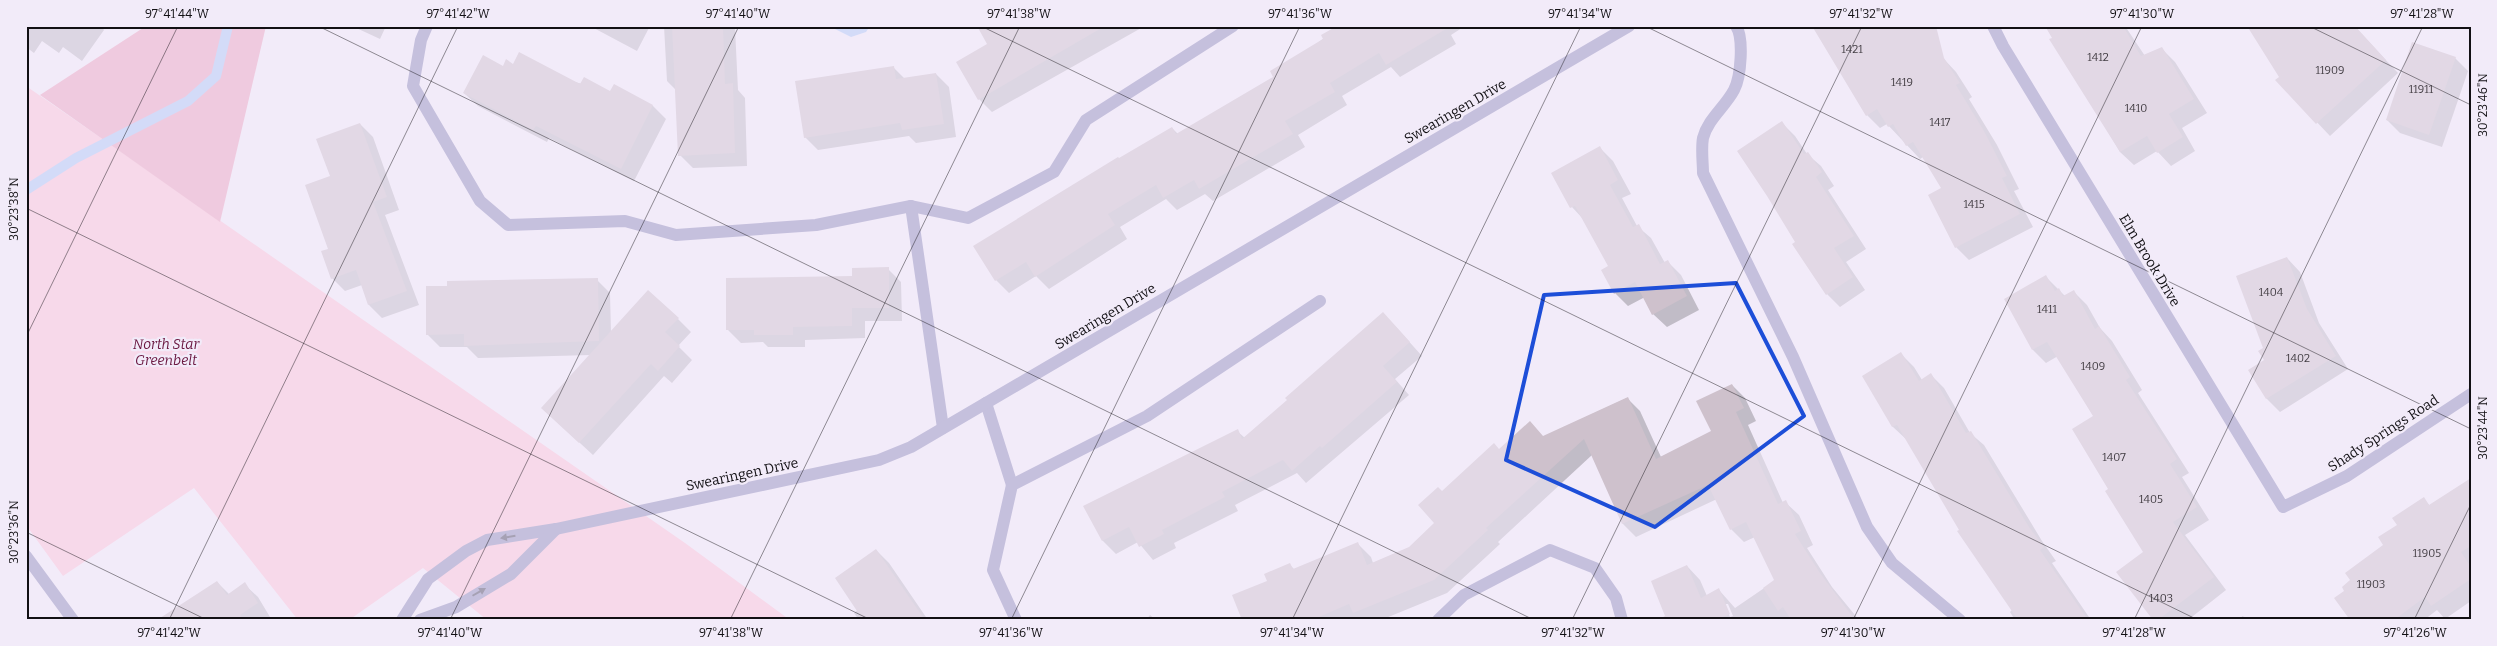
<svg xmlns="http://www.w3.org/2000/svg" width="2497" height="646" viewBox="0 0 2497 646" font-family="Bitter,serif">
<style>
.green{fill:#fcc3d7}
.forest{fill:#eca3be}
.water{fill:#aec7f7}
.shadow{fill:#0003;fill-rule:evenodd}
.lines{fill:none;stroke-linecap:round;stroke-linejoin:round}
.stream{stroke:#aec7f7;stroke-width:10}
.building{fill:#cec1cc}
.service{stroke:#8f8cba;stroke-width:12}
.minor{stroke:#8f8cba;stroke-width:12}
.oneway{fill:#4a485f}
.marked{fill:none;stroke:#1d4ed8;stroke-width:4;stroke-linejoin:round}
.ticks{fill:none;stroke:#121014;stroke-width:1;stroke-opacity:0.45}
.labels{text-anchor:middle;stroke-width:4.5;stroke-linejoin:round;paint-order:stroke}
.number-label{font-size:11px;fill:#413c42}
.street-label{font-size:14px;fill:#121014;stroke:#f2ebf9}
.park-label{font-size:14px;font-style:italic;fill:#6a1740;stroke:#f2ebf9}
.neatline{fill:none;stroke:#121014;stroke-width:2}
.ticks-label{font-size:12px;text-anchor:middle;fill:#121014}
</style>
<rect width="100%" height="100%" fill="#f2ebf9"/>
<path class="green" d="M26,86L685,543L790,620H487L423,568L349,620H298L194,488L63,576L26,525Z"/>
<path class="forest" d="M146,26H266L220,222L40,95Z"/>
<path class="water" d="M818,26H870L866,32L851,37L831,27L822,29Z"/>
<g class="shadow">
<path d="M26,26H101L104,30L82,61L63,47L59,53L42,41L34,53L26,47Z"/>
<path d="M352,26H386L380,39Z"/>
<path d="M590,26H650L637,51Z"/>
<path d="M664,26H733L735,28L738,90L745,98L747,166L693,168L680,155L676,90L667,81Z"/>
<path d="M979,26H1142L1143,27L992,112L979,99L989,44Z"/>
<path d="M1339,26H1465L1451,35L1456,44L1400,77L1391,67L1342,96L1347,105L1298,135L1305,147L1213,201L1205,194L1177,210L1166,199L1120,227L1127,239L1049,289L1036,276L1009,293L996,280L1120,160L1172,128L1178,134L1275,77Z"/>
<path d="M2046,26H2125L2145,56L2162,49L2175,62L2207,113L2182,128L2195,151L2171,166L2157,151L2134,165L2120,152Z"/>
<path d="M2354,26L2398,73L2330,136L2277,80Z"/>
<path d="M1943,58L1956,72L1972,97L1969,99L1997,145L2019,189L2014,191L2033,227L1969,260L1956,247L1943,189L1923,157L1920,159L1887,124L1880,128L1867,115Z"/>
<path d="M2455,58L2468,71L2442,147L2400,133L2387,120Z"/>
<path d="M514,65L611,92L614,86L653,106L666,119L634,181L549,138L547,142L478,106L464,93L503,67Z"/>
<path d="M894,68L905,79L936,74L949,87L956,137L916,143L909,136L818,150L805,137Z"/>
<path d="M1782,123L1795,136L1807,154L1821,166L1834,186L1828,190L1866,249L1846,262L1865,290L1840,307L1827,294L1797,242Z"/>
<path d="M360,124L373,137L399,210L385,215L419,305L382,318L369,305L362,285L345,291L332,278L330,249L331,177Z"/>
<path d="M1600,148L1613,161L1631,194L1622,198L1637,226L1651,238L1665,263L1668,262L1681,275L1699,310L1667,327L1653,314L1645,297L1628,306L1615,293L1610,266L1584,220L1572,207Z"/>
<path d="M2287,258L2300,272L2319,323L2348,369L2280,412L2267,399L2250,371L2266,361L2264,348Z"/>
<path d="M888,269L901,282L902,321H865V338L805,340V347H768L763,342L741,343L728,330L853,278Z"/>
<path d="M2046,277L2065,296L2074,292L2087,305L2100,328L2112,341L2142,390L2138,393L2189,473L2182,477L2209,520L2185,535L2226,590L2188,620H2155L2145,553L2110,490L2094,417L2058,356L2046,363L2033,350L2006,300Z"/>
<path d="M597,280L610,293L611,333L678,319L691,332L678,346L692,360L672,383L664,376L593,455L556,421L591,355L478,358L467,347H440L427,334Z"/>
<path d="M1396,327L1422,356L1395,379L1409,395L1306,483L1297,473L1235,505L1238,511L1174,543L1176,548L1153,560L1138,542L1116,554L1103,541L1085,506L1237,431L1245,438Z"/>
<path d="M1901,354L1914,367L1922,380L1931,375L1944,388L1970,433L1984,445L2042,541L2056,561L2052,563L2091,620H2015L2010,612L2012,610L1907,440L1893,427L1863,376Z"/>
<path d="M1732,385L1745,398L1756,421L1748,425L1783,503L1785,502L1799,515L1813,545L1807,548L1832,587L1859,620H1672L1687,566L1700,580L1707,596L1719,590L1735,608L1776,580L1755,537L1744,542L1731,529L1717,499L1636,537L1623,524L1592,455L1498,542L1500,544L1447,593L1381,620H1243L1269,581L1290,565L1295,570L1358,544L1371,557L1373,563L1409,548L1436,524L1442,493L1499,450L1543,437L1627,398L1640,411L1661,457L1713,432ZM1725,604H1728L1733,616L1730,617Z"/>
<path d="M2471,480V601L2445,619L2437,610L2424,620H2352L2346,591L2385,545L2398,525L2424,499L2430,506Z"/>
<path d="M876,550L889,563L928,620H859L854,613L858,610Z"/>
<path d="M217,582L229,594L244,584L258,597L270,617L266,620H160Z"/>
<path d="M1150,615L1156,620H1146Z"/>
<path d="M2242,616L2253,620H2241Z"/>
</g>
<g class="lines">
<path class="stream" d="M26,190L76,158L188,101L216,76L228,26"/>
</g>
<g class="building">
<path d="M672,26H723L725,84L733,83L735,153L678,156Z"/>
<path d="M977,26H1105L978,100L956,62L987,44Z"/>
<path d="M1337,26H1451L1386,65L1379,53L1330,83L1335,92L1285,121L1293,134L1199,189L1194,180L1163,198L1156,185L1108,214L1115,225L1035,277L1026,262L995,281L973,246L1118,157L1119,158L1172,127L1176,134L1273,77L1270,71L1323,39L1321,35Z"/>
<path d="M1812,26H1936L1944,58L1960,83L1956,85L1984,131L2007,176L2002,178L2020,214L1955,248L1928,195L1941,188L1913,142L1906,146L1893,124L1888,127L1877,109L1866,116Z"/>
<path d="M2045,26H2123L2141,56L2162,47L2194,99L2169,114L2183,137L2157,153L2147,136L2120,152L2049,39L2052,38Z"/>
<path d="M2247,26H2355L2386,60L2316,124L2275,80L2279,77Z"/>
<path d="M2412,42L2456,57L2429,135L2386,120Z"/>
<path d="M519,52L580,84L584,77L610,91L614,84L653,105L621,169L536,126L533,130L463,93L483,55L503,66L506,59L513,64Z"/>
<path d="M894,66L896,79L936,73L944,124L902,130L900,123L804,138L795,81Z"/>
<path d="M1782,121L1804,154L1808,152L1822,172L1816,177L1854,236L1834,248L1853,277L1826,295L1792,244L1795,242L1767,196L1737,151Z"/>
<path d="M360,123L387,197L373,202L407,291L368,305L356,270L331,279L321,251L328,249L305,185L330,176L316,139Z"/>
<path d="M1600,146L1618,180L1610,185L1633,227L1639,224L1660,264L1668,260L1687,296L1652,315L1635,282L1614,294L1601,270L1608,266L1575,206L1570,208L1551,173Z"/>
<path d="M2287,257L2307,309L2336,356L2266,399L2248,370L2264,360L2258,351L2263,348L2236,276Z"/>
<path d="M889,267V308H852V326L793,327V335H754V330H726V278L852,276V268Z"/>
<path d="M2046,275L2055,291L2059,288L2063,296L2074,290L2095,329L2099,326L2130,377L2126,380L2177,459L2170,464L2197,507L2173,522L2214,577L2158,620H2153L2116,572L2143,552L2105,491L2108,489L2072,429L2093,416L2047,342L2032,350L2004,299Z"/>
<path d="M598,278L599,341L464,346V334L426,335V286H447V281Z"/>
<path d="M648,290L679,318L665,332L680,346L658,371L651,364L579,443L541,408Z"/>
<path d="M1383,312L1410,342L1383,366L1397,382L1322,448L1320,446L1292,471L1283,460L1222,492L1225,497L1162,530L1164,534L1139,547L1129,527L1102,541L1083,506L1238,429L1242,439L1287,400L1285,398Z"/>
<path d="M1901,352L1919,381L1931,373L1966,433L1971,431L2029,527L2044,547L2040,550L2088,620H2018L1957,531L1959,530L1897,425L1892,427L1862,376Z"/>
<path d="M1732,384L1744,408L1736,412L1778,504L1786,500L1801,531L1795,534L1820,573L1855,620H1791L1783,607L1778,611L1763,588L1774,580L1746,522L1730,530L1708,485L1622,524L1584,439L1486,528L1488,530L1434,580L1353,613L1349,604L1312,620H1242L1232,595L1267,581L1264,574L1290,563L1293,569L1358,542L1367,565L1409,547L1434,523L1418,505L1438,487L1442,491L1494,443L1499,449L1530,421L1543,436L1628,397L1656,459L1711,431L1696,401Z"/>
<path d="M2471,478V546L2461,552L2471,567V579L2431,606L2425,597L2394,620H2350L2334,598L2344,591L2342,587L2350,580L2345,573L2383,545L2378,537L2397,525L2392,518L2424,497L2429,505Z"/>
<path d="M876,549L925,620H863L835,578Z"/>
<path d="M1687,565L1701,598L1719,588L1730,614L1716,620H1658L1665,616L1651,581Z"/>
<path d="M217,581L227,595L245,582L258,603L240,615L244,620H157Z"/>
</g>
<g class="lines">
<g class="service">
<path d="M427,26L421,40L413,86L480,201L508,225L625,221L676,235L816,225L911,206L968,218L1054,172L1086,120L1233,26"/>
<path d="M1736,26C1744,38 1741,77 1734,90C1725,107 1708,119 1703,138C1701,149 1703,163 1703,173L1793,357L1867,527L1892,563L1960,620"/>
<path d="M911,206L943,428"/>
<path d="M986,403L1012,485"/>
<path d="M1016,620L993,570L1012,485L1147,416L1320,301"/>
<path d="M1438,620L1464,595L1550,550L1595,568L1616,598L1622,620"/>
</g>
<g class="minor">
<path d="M1993,26L2003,46L2283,507L2347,476L2471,394"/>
<path d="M26,556L73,620"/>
<path d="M402,620L428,579L466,551L487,540L556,529L879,460L911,447L1629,26"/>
<path d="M420,620L456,607L511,574L556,529"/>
</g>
</g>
<defs><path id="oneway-solid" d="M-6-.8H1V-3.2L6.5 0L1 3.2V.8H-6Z" transform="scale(1.25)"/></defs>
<g class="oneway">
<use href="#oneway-solid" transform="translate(508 537) rotate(171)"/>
<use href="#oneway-solid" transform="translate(479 592) rotate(-30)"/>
</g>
<path d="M0 0H2497V646H0ZM1736,283L1804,416L1655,527L1506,460L1544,295Z" fill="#f2ebf9" fill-opacity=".55" fill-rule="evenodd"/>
<path class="marked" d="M1736,283L1804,416L1655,527L1506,460L1544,295Z"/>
<path class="ticks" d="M318,26L1534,620M981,26L2198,620M1645,26L2471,429M2309,26L2471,105M26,208L871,620M26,337L178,26M26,532L207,620M169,620L458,26M450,620L739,26M730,620L1020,26M1011,620L1300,26M1292,620L1581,26M1572,620L1862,26M1853,620L2142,26M2134,620L2423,26M2414,620L2471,504"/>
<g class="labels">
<g class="number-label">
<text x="1852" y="53">1421</text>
<text x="2098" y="61">1412</text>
<text x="2330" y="74">11909</text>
<text x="1902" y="86">1419</text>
<text x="2421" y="93">11911</text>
<text x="2136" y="112">1410</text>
<text x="1940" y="126">1417</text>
<text x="1974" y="208">1415</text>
<text x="2271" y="296">1404</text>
<text x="2047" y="313">1411</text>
<text x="2298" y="362">1402</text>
<text x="2093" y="370">1409</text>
<text x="2114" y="461">1407</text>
<text x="2151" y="503">1405</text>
<text x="2427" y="557">11905</text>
<text x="2371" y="588">11903</text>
<text x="2161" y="602">1403</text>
</g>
<g class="street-label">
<text transform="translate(1455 111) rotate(-30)" y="5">Swearingen Drive</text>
<text transform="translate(2150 260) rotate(59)" y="5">Elm Brook Drive</text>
<text transform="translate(1105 316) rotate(-31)" y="5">Swearingen Drive</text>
<text transform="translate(2383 433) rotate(-33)" y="5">Shady Springs Road</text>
<text transform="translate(742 474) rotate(-12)" y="5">Swearingen Drive</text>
</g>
<g class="park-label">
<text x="166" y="349">North Star<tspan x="166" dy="16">Greenbelt</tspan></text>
</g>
</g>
<rect width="2497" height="646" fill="none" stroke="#f2ebf9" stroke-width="55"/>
<rect x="28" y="28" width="2442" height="590" class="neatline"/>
<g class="ticks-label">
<text x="177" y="18">97°41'44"W</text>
<text x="458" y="18">97°41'42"W</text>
<text x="738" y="18">97°41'40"W</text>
<text x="1019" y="18">97°41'38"W</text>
<text x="1300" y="18">97°41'36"W</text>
<text x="1580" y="18">97°41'34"W</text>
<text x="1861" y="18">97°41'32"W</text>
<text x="2142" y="18">97°41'30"W</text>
<text x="2422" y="18">97°41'28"W</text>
<text transform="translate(2483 105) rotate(-90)" y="4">30°23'46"N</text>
<text transform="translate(14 209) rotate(-90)" y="4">30°23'38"N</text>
<text transform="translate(2483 428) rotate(-90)" y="4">30°23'44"N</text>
<text transform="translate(14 532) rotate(-90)" y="4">30°23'36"N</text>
<text x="169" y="637">97°41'42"W</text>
<text x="450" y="637">97°41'40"W</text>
<text x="731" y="637">97°41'38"W</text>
<text x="1011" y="637">97°41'36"W</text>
<text x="1292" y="637">97°41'34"W</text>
<text x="1573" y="637">97°41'32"W</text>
<text x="1853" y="637">97°41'30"W</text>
<text x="2134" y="637">97°41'28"W</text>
<text x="2415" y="637">97°41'26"W</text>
</g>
</svg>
